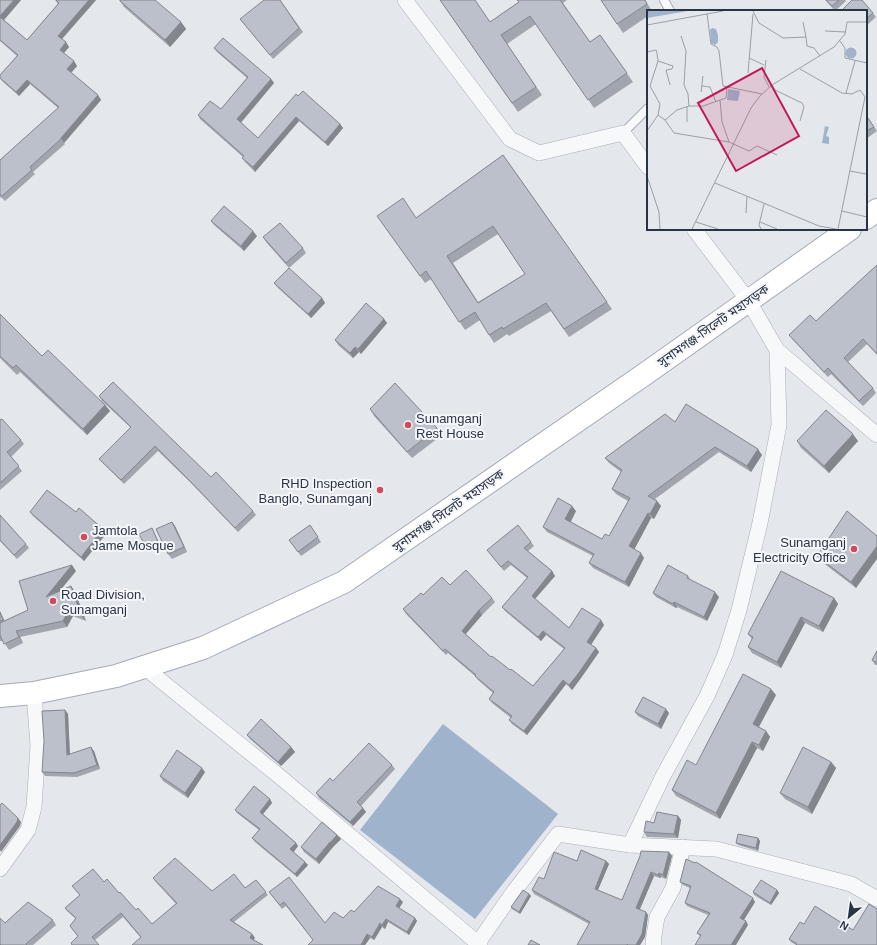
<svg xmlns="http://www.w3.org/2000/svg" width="877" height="945" viewBox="0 0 877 945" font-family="Arial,'Noto Sans Bengali',sans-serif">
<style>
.water{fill:#9fb4cc}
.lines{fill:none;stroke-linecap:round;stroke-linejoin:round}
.service-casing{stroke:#a9aeb7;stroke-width:10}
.minor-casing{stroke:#a9aeb7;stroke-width:16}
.primary-casing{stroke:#a3abb8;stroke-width:24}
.service{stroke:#f7f8fa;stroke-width:8}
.minor{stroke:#f7f8fa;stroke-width:15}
.primary{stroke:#fff;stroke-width:22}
.wall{fill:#a1a5ae;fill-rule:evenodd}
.shaded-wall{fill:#83868d}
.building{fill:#bbc0ca;stroke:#83868d;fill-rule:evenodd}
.poi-dot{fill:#d1495b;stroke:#f4f6f9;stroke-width:1.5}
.labels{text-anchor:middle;stroke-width:4;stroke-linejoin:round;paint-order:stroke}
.street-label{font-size:13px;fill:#2b3445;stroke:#f4f6f9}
.poi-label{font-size:13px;fill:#2b3445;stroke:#f4f6f9;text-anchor:start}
.inset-road{fill:none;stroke:#9a9fa9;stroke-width:1}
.view{fill:#c2185b;fill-opacity:0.15;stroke:#c2185b;stroke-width:2}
.inset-edge{fill:none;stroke:#2b3445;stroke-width:2}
</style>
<rect width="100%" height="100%" fill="#e4e7ec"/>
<path class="water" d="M443,724L558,814L475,919L360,830Z"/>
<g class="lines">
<g class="service-casing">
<g id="service">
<path d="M664,0L670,11"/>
<path d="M623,133L648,108"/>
</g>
</g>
<g class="minor-casing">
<g id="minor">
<path d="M405,0L510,139L539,153L623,133L648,167"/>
<path d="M777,350L877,435"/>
<path d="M144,667L279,776L480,945"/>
<path d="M630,845L663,776L707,696L725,655L739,610L760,523L779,425L777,350L748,300L694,229"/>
<path d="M0,869L28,830L34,807L38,746L34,693"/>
<path d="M478,943L512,894L558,834L630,845L716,849L851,884L877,899"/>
<path d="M654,945L653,942L657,917L673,888L683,847"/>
</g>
</g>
<g class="primary-casing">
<g id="primary">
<path d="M866,218L877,210"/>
<path d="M0,696L34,693L116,676L203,648L344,582L645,374L850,229"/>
</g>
</g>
<use href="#service" class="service"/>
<use href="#minor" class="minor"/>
<use href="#primary" class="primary"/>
</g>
<g class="wall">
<path d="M0,0H21L4,20L27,40L58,4L55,0H96L62,39L69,47L64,53L77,66L71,73L98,95L101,100L64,143L65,144L33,172L35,174L5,201L1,197L0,198V160L58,108L30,84L19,96L2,81L0,78V75L17,56L0,41Z"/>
<path d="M280,0L303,32L273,59L240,19Z"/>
<path d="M440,0L490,22L519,2L517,0H567L563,3L590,42L600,35L633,82L594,108L536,24L507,44L542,95L518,112Z"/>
<path d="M601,0H645L652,11H648V16L623,33Z"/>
<path d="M825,0H845L846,1L835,11Z"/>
<path d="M120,1L181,22L186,29L170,47L124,7Z"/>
<path d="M866,11L873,13L876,17L866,26Z"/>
<path d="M214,48L271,79L274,83L241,123L258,138L298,96L340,124L343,128L328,146L299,121L255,172L245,162L242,158L243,157L200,119L198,115L221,109L247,78L217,52Z"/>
<path d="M866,115L877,131L866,139Z"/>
<path d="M503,155L612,309L569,337L551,311L509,336L507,334L494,343L480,320L465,330L431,279L425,283L377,216L416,218ZM498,234L525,274L478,302L453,263Z"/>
<path d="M211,221L257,236L244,251L214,225Z"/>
<path d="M263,237L303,248L306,253L289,268L266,242Z"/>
<path d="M877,265V355L867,344L848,362L873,388L876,393L863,406L831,374L828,377L793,340L789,335L816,321Z"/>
<path d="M274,283L322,298L325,303L311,318L278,288Z"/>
<path d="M0,314L42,356L105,405L110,411L87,435L20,372L17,375L0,358Z"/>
<path d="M384,319L387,323L361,354L359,352L353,358L338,345L335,340Z"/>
<path d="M99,396L211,477L253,511L256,515L238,532L193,485L158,451L124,484L99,459L131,428L102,401Z"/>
<path d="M370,409L437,428L442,435L412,458L374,416Z"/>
<path d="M0,419L21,440L24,444L11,457L22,471L0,490Z"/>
<path d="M675,422L762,455L751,472L719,452L655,499L661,506L654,519L651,518L634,549L644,558L629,587L593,568L589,563L593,556L547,532L543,527L576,511L571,522L602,539L609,536L628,501L616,494L612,489L621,472L609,463L605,458Z"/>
<path d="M797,441H858L829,473L801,448Z"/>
<path d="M30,512L103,529L106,534L84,561L33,516Z"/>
<path d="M0,515L26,544L29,548L17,559L0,541Z"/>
<path d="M172,522L175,526L187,552L172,559L168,554Z"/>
<path d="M310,525L321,542L301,556L289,540Z"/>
<path d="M152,528L161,546L148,552L147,550Z"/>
<path d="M877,536L856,588L822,562L817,556Z"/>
<path d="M531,542L534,546L528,551L552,571L555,576L535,599L569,628L601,620L604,625L591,645L596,648L599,652L581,678L572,690L566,684L527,735L512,724L509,720L511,718L492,703L489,699L493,693L478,680L475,676L448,653L446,655L406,614L403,609L423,595L450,585L492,598L495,602L482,615L465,634L491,657L533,686L564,649L546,635L541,641L505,611L502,607L527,578L511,565L504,571L487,550Z"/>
<path d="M76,571L60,590L71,586L75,592L86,621L73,616L67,627L20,637L23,643L9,650L3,641H0V611L5,621L28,610Z"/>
<path d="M688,576L691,580L719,597L707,621L677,607L676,608L656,597L653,593Z"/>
<path d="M834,598L838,604L823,632L805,623L781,668L752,653L748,647L752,639L748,634Z"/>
<path d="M877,651V665H875L872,660Z"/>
<path d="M776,695L759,727L766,731L770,737L763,751L757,748L720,819L676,796L672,790L696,765Z"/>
<path d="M65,710L68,714L70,754L94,751L100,769L77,777L45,776L42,772Z"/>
<path d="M635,712L669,713L661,729L638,716Z"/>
<path d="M247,735L291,747L295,752L281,766L250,739Z"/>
<path d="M831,762L836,768L812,814L785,799L780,793Z"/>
<path d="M392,765L395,769L361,806L366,812L353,826L319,798L316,793L333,781Z"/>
<path d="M205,772L188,798L163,781L160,776Z"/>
<path d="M270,799L272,803L263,814L296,843L298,846L293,852L305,862L308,865L297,877L255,842L252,838L259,830L237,813L235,810Z"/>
<path d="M678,816L681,820L678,838L647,837L644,832L654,823Z"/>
<path d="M337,835L341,839L333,847L319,864L304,852L301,847Z"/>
<path d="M758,838L760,841L758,851L738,845L736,843Z"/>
<path d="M669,852L672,856L666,879L661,877L660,878L654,876L640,909L648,915L645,937L640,945H577L589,924L534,894L532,890L544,879L577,861H606L609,864L598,890L622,900Z"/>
<path d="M153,878L212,891L245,888L256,880L268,895L234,922L252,934L255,938H141L123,917L95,940L78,937L70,926L76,919L67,911L65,908L80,895L72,886L104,882L119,893L136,910L152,924L176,904L155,881Z"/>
<path d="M680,882L755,902L744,920L746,921L748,925L700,936L697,933L708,915L687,906L685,903L690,888L683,885Z"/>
<path d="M777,890L779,893L771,905L754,895L753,892Z"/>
<path d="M269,892L325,923L343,918L354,912L403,902L399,908L415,918L417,921L409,935L388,922L385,929L382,927L374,940L370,938L365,945H308L313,940L286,906L282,909Z"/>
<path d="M529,894L531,896L520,914L512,909L511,907Z"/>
<path d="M0,918L5,923L53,920L56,925L33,945H0Z"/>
<path d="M804,924L853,930L877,945H796L791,942L789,939Z"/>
</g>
<g class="shaded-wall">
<path d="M14,0H21L3,21L0,16Z"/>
<path d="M89,0H96L61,40L58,36Z"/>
<path d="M181,22L186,29L170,47L165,40Z"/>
<path d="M66,42L69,47L63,54L60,50Z"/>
<path d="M74,61L77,66L70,74L67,69Z"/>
<path d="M271,79L274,83L240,123L237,119Z"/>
<path d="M27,80L30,84L19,96L16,92Z"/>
<path d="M98,95L101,100L64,143L61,138Z"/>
<path d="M296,117L299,121L255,172L253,167Z"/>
<path d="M340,124L343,128L328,146L325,142Z"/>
<path d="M253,231L257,236L244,251L241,246Z"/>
<path d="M322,298L325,303L311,318L308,314Z"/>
<path d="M384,319L387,323L361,354L358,349Z"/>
<path d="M355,347L359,352L353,358L350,353Z"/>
<path d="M105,405L110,411L87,435L83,429Z"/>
<path d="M853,434L858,441L829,473L824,466Z"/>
<path d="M758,449L762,455L751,472L747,466Z"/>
<path d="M657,501L661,506L654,519L650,514Z"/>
<path d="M572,506L576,511L569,524L565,519Z"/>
<path d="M648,513L651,518L633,552L629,546Z"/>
<path d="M172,522L175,526L187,552L184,547Z"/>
<path d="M103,529L106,534L84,561L81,557Z"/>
<path d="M877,546V559L856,588L851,582Z"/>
<path d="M641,553L644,558L629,587L625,582Z"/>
<path d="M72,565L76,571L50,603L46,597Z"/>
<path d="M552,571L555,576L534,600L532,596Z"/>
<path d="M71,586L75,592L86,621L81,615Z"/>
<path d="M715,592L719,597L707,621L704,617Z"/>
<path d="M834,598L838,604L823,632L819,626Z"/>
<path d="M674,602L677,607L676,608L673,604Z"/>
<path d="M69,610L73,616L67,627L63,621Z"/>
<path d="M479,610L482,615L465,635L462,631Z"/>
<path d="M801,617L805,623L781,668L777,662Z"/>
<path d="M601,620L604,625L590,646L587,642Z"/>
<path d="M16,631L20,637L23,643L19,637Z"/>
<path d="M543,631L546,635L541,641L538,637Z"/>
<path d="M596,648L599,652L581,678L572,690L569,685Z"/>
<path d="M563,680L566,684L527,735L524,731Z"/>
<path d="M771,689L776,695L757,730L753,724Z"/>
<path d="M666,709L669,713L661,729L658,724Z"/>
<path d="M65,710L68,714L70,759L67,755Z"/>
<path d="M766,731L770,737L763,751L759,745Z"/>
<path d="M752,742L757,748L720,819L716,813Z"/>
<path d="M91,747L94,751L100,769L97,765Z"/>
<path d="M291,747L295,752L281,766L278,762Z"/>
<path d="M831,762L836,768L812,814L808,807Z"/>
<path d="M202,768L205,772L188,798L185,793Z"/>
<path d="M270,799L272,803L262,815L260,812Z"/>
<path d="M363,808L366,812L353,826L350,822Z"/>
<path d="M678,816L681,820L678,838L674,834Z"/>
<path d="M18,818L21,822L20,826L1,852L0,850V845Z"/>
<path d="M337,835L341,839L333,847L330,843Z"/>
<path d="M758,838L760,841L758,851L756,848Z"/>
<path d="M330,842L333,847L319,864L316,859Z"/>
<path d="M296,843L298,846L293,853L290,849Z"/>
<path d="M669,852L672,856L666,879L663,875Z"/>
<path d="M606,861L609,864L597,892L595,889Z"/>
<path d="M305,862L308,865L297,877L295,874Z"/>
<path d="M651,872L654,876L639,911L636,908Z"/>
<path d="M659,873L661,877L660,878L658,875Z"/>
<path d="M777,890L779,893L771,905L770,903Z"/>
<path d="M529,894L531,896L520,914L519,912Z"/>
<path d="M753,898L755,902L743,921L740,918Z"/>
<path d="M400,899L403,902L398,910L396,906Z"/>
<path d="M646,912L648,915L645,937L640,945H636Z"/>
<path d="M415,918L417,921L409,935L407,932Z"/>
<path d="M386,919L388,922L385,929L382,925Z"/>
<path d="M746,921L748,925L736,945H731Z"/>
<path d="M380,923L382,927L374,940L372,937Z"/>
<path d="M252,934L255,938L253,941L250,938Z"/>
<path d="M367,934L370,938L365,945H361Z"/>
</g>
<g class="building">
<path d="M0,0H14L0,16Z"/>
<path d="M56,0H89L58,36L66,42L60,50L74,61L67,69L98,95L61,138V139L30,167L32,170L2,196L0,194V160L59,107L27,80L16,92L0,78V75L18,55L0,40V17L27,40L59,3Z"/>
<path d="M120,0H155L181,22L165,40L120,1Z"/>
<path d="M264,0H280L299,28L270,55L240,19Z"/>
<path d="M440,0H475L490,22L519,2L517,0H560L590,42L600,35L627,73L588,100L530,16L501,35L536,87L512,103Z"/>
<path d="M601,0H645L647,4L617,24Z"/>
<path d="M826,0H839L832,6Z"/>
<path d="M852,0H862L873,13L866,19V11H845L843,9Z"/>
<path d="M223,38L271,79L237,119L258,138L296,94L298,96L303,91L340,124L325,142L296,117L253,167L242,158L244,156L198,115L210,101L221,109L248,77L214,48Z"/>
<path d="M866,115L874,127L866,131Z"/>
<path d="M503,155L607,302L564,329L546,303L503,329L502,327L489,335L475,312L459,322L426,271L420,276L377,216L403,198L416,218ZM493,226L525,274L478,303L447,256Z"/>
<path d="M224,206L253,231L241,246L211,221Z"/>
<path d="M280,223L303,248L286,263L263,237Z"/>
<path d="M877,265V354L863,339L844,358L873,388L859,401L828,368L824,372L789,335L810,315L816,321Z"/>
<path d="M289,268L322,298L308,314L274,283Z"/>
<path d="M366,303L384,319L358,349L355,347L350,353L335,340Z"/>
<path d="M0,314L42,356L48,350L105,405L83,429L16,365L13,368L0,356Z"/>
<path d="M113,382L211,477L216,472L253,511L235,528L190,481L155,446L121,480L99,459L131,427L99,396Z"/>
<path d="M395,383L437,428L407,452L370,409Z"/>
<path d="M686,404L758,449L747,466L715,447L648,496L657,501L650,514L648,513L629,546L641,553L625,582L589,563L594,554L543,527L558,498L572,506L565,519L602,539L605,534L609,536L630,498L612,489L622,470L605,458L665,414L675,422Z"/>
<path d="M826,410L853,434L824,466L797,441Z"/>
<path d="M0,419V420L2,419L21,440L7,452L19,466L0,483Z"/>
<path d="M47,490L76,512L79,508L103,529L81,557L30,512Z"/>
<path d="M847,511L877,536V546L851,582L817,556Z"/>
<path d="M0,515L26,544L14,555L0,540Z"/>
<path d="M172,522L184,547L168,554L156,529Z"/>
<path d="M310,525L318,537L298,552L289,540Z"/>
<path d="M518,525L531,542L524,548L552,571L532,596L569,628L582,608L601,620L587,642L596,648L578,674L569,685L563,680L524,731L509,720L512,716L489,699L494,692L475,676L476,675L445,649L443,651L403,609L421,593L423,595L442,577L450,585L466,570L492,598L479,610L462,631L491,657L492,656L510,670L511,669L533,686L565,648L543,631L538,637L502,607L528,577L508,561L501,567L487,550Z"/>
<path d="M152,528L159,544L147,550L139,534Z"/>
<path d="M72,565L46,597L71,586L81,615L69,610L63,621L16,631L19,637L4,644L0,635V623L28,610L19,581Z"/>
<path d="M668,565L688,576L687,578L715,592L704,617L674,602L673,604L653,593Z"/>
<path d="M781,571L834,598L819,626L801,617L777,662L748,647L753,637L748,634Z"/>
<path d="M0,612L3,620L0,621Z"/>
<path d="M877,651V663L872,660Z"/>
<path d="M743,674L771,689L753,724L766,731L759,745L752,742L716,813L672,790L687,760L696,765Z"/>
<path d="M643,697L666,709L658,724L635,712Z"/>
<path d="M65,710L67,755L91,747L97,765L74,773L42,772L44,741L42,711Z"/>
<path d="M261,719L291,747L278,762L247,735Z"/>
<path d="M369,743L392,765L357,802L363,808L350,822L316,793L330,778L333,781Z"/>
<path d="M803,747L831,762L808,807L780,793Z"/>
<path d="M177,750L202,768L185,793L160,776Z"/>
<path d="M254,786L270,799L260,812L296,843L290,849L305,862L295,874L252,838L260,829L235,810Z"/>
<path d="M2,803L18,818L17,822L0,845V805Z"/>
<path d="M657,812L678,816L674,834L644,832L646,821L654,823Z"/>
<path d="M322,822L337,835L330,843V842L316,859L301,847Z"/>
<path d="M738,834L758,838L756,848L736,843Z"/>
<path d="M581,850L606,861L595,889L622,900L640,856L641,851L669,852L663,875L659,873L658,875L651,872L636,908L646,912L642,934L636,945H628L627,944V945H577L590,922L532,890L539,877L544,879L554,852L577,861Z"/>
<path d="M175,858L212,891L234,874L245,888L256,880L266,892L230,920L252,934L250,938L263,945H132L141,937L121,913L92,937L99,945H72L71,943L78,936L70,926L76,918L65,908L80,895L72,886L93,869L104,882L107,879L119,893L120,892L136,910L138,908L152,924L177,903L153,878Z"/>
<path d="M686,859L695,863L696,862L753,898L740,918L746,921L731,945H695L701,935L697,933L710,913L685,903L691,886L680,882Z"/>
<path d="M289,877L325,923L334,912L343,918L351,910L354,912L378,886L400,899L396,906L415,918L407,932L386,919L382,925L380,923L372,937L367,934L361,945H308L313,940L284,902L280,905L269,892Z"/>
<path d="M761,880L777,890L770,903L753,892Z"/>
<path d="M523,890L529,894L519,912L511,907Z"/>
<path d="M28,902L53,920L26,944L27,945H1L0,944V918L5,923Z"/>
<path d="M869,904L877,909V945H796L797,944L789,939L800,922L804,924L815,906L853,930Z"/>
<path d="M531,940L540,945H528Z"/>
</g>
<g class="poi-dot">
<circle cx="408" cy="425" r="4"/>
<circle cx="380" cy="490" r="4"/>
<circle cx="84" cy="537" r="4"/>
<circle cx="854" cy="549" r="4"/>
<circle cx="53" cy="601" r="4"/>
</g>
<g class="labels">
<g class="street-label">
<text transform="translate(713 325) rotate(-35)" y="5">সুনামগঞ্জ-সিলেট মহাসড়ক</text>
<text transform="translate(448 510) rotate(-35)" y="5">সুনামগঞ্জ-সিলেট মহাসড়ক</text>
</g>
<g class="poi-label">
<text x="416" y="423">Sunamganj<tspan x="416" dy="15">Rest House</tspan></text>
<text x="372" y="488" text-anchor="end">RHD Inspection<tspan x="372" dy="15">Banglo, Sunamganj</tspan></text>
<text x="92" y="535">Jamtola<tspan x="92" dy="15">Jame Mosque</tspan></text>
<text x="846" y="547" text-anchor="end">Sunamganj<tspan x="846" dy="15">Electricity Office</tspan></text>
<text x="61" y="599">Road Division,<tspan x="61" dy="15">Sunamganj</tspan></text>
</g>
</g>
<g transform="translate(647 10)">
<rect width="220" height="220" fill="#e4e7ec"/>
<path d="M0,1H41L0,8ZM65,18L69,19L71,25V32L68,35L64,33L63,20ZM198.5 43a5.5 5.5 0 1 1 11 0a5.5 5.5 0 1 1-11 0ZM81,79L93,81L91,91L80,90ZM178,116L182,117L179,126L182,127V134L175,133Z" fill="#9fb4cc"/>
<path class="inset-road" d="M106,1L112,13L136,28L159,27L160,36L167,38L173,46M60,4L64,34L70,37L72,41L76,76L115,84M156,12L159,27M0,15L76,1M178,21L199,22M34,26L39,41L37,75L41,84L42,96M193,31L198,38V48L220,53M0,42L9,40L10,43L11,51L3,76L13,94L11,105L0,121M102,48L117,55M119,50L117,67L122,77M11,51L26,56L25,59L19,60L23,75M153,59L195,83L205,84L213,80L218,87L191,219M101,63L106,4M125,75L128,80L155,93L157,97L153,111M55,76L63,77L69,92M54,82L56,66M199,83L208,51M73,90L75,112L82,132L102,141L110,136L130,145M11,105L18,110L27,123L82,132M18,110L30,100L42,96H56L79,88L80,77M40,112V97M203,161L219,164M0,166L12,202L13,219M68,173L172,216L189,219M195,201L220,207M99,203L100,186M49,212L71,219M113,212L130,219M45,219L104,98L112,87L125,75L187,37L198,24L200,12H220M114,219L112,215L117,194"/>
<path class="view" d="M115,58L152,126L89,161L51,93Z"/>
<rect width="220" height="220" class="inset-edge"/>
</g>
<g transform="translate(849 917) rotate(209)" stroke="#f4f6f9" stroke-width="3" paint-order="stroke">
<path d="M0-3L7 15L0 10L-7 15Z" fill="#2b3445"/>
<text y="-6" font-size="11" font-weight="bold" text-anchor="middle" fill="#2b3445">N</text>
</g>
</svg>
